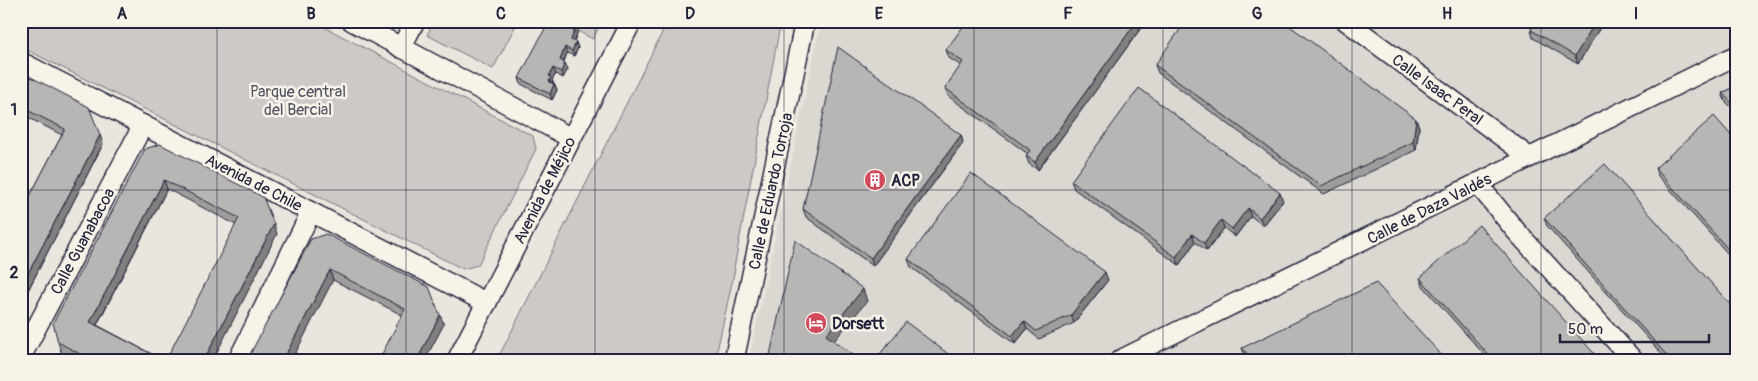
<svg xmlns="http://www.w3.org/2000/svg" width="1758" height="381" viewBox="0 0 1758 381" font-family="Pangolin,sans-serif">
<style>
.built{fill:#dbd8d2}
.green{fill:#cdc9c6;stroke:#787680}
.lines{fill:none;stroke-linecap:round;stroke-linejoin:round}
.minor-casing{stroke:#22223b;stroke-width:22}
.minor{stroke:#f7f3e8;stroke-width:19}
.wall{fill:#9e9d9c;stroke:#22223b}
.shaded-wall{fill:#817f7f;stroke:#22223b}
.building{fill:#b8b6b5;stroke:#22223b}
.grid{fill:none;stroke:#22223b;stroke-width:1;stroke-opacity:0.55}
.labels{text-anchor:middle;stroke-width:5;stroke-linejoin:round;paint-order:stroke}
.street-label{font-size:16px;fill:#22223b;stroke:#f7f3e8}
.park-label{font-size:16px;fill:#555465;stroke:#f7f3e8}
.poi-label{font-size:16px;font-weight:bold;fill:#22223b;stroke:#f7f3e8;text-anchor:start}
.neatline{fill:none;stroke:#22223b;stroke-width:2}
.grid-label{font-size:16px;text-anchor:middle;font-weight:bold;fill:#22223b}
</style>
<rect width="100%" height="100%" fill="#eae6de"/>
<filter id="ink" filterUnits="userSpaceOnUse"><feTurbulence type="fractalNoise" baseFrequency=".02" numOctaves="2"/><feDisplacementMap in="SourceGraphic" scale="10" xChannelSelector="R" yChannelSelector="G"/><feConvolveMatrix kernelMatrix="1 2 1 2 8 2 1 2 1" color-interpolation-filters="sRGB"/></filter>
<g filter="url(#ink)">
<path class="built" d="M821,21H1737V360H749Z"/>
<g class="green">
<path d="M21,21H313L533,136L536,149L478,265L463,269L21,47Z"/>
<path d="M434,21H518L493,69L427,35Z"/>
<path d="M558,21H602L593,39Z"/>
<path d="M668,21H781L734,268L735,269L715,360H497Z"/>
</g>
<g class="lines">
<g class="minor-casing">
<g id="minor">
<path d="M352,21L571,138"/>
<path d="M1346,21L1529,157"/>
<path d="M401,48L415,21"/>
<path d="M21,62L487,303"/>
<path d="M1477,183L1516,231L1633,360"/>
<path d="M21,357L143,125"/>
<path d="M238,360L311,212"/>
<path d="M457,360L632,21"/>
<path d="M734,360L805,21"/>
<path d="M1120,360L1737,55"/>
</g>
</g>
<use href="#minor" class="minor"/>
</g>
<g class="wall">
<path d="M1146,21L1038,170L1029,164L1026,156L1028,154L948,96L945,88L961,66L949,58L946,50Z"/>
<path d="M1535,21H1604L1578,64L1533,38L1531,30Z"/>
<path d="M578,31L574,41L576,42L578,48L574,56L567,53L564,62L565,63L568,69L563,78L556,74L552,80L557,90L552,100L521,84L519,78Z"/>
<path d="M1155,65L1416,119L1419,127L1416,150L1324,194L1158,73Z"/>
<path d="M21,72L103,144L21,304V213L62,135L21,114Z"/>
<path d="M1737,86V113L1725,101L1722,93Z"/>
<path d="M961,135L963,143L873,266L806,217L803,209Z"/>
<path d="M1737,142V264L1658,176L1655,168Z"/>
<path d="M145,149L277,234L236,225L167,189L97,325L163,360H76L61,352L58,342Z"/>
<path d="M1071,181L1283,201L1263,226L1251,216L1235,237L1224,228L1207,251L1195,242L1179,265L1074,189Z"/>
<path d="M1544,218L1737,360H1667L1547,226Z"/>
<path d="M311,239L444,324L402,315L333,280Z"/>
<path d="M908,259L1108,280L1074,323L1039,339L1027,329L1015,344L911,267Z"/>
<path d="M1420,278L1600,360H1489L1423,286Z"/>
<path d="M1242,348L1446,360H1249L1245,356Z"/>
</g>
<g class="shaded-wall">
<path d="M1137,21H1146L1038,170L1035,162Z"/>
<path d="M1596,21H1604L1578,64L1575,56Z"/>
<path d="M576,26L578,31L573,45L571,40Z"/>
<path d="M576,42L578,48L574,56L572,51Z"/>
<path d="M565,47L567,53L562,66L560,60Z"/>
<path d="M565,63L568,69L563,78L561,72Z"/>
<path d="M553,68L556,74L552,80L553,83L551,87L549,82V76Z"/>
<path d="M554,84L557,90L552,100L550,94Z"/>
<path d="M1416,119L1419,127L1416,150L1413,142Z"/>
<path d="M100,135L103,144L21,304V287Z"/>
<path d="M961,135L963,143L873,266L871,258Z"/>
<path d="M164,180L167,189L93,332L90,322Z"/>
<path d="M1280,193L1283,201L1263,226L1260,218Z"/>
<path d="M1248,208L1251,216L1235,237L1232,229Z"/>
<path d="M1221,220L1224,228L1207,251L1204,243Z"/>
<path d="M274,224L277,234L213,360H204Z"/>
<path d="M1192,234L1195,242L1179,265L1176,257Z"/>
<path d="M330,270L333,280L292,360H283Z"/>
<path d="M1105,272L1108,280L1074,323L1071,315Z"/>
<path d="M863,289L867,301L830,346L826,335Z"/>
<path d="M440,315L444,324L425,360H417Z"/>
<path d="M1024,321L1027,329L1015,344L1012,336Z"/>
</g>
<g class="building">
<path d="M549,21H567L576,26L571,40L576,42L572,51L565,47L560,60L565,63L561,72L553,68L549,76L551,77L549,82L554,84L550,94L519,78Z"/>
<path d="M967,21H1137L1035,162L1026,156L1030,150L945,88L963,62L946,50Z"/>
<path d="M1186,21H1283L1416,119L1413,142L1321,186L1155,65Z"/>
<path d="M1535,21H1596L1575,56L1531,30Z"/>
<path d="M838,47L961,135L871,258L803,209Z"/>
<path d="M21,72L89,107L100,135L21,287V213L65,129L21,107Z"/>
<path d="M1737,86V108L1722,93Z"/>
<path d="M1139,88L1280,193L1260,218L1248,208L1232,229L1221,220L1204,243L1192,234L1176,257L1071,181Z"/>
<path d="M1714,116L1737,142V259L1655,168Z"/>
<path d="M160,144L263,197L274,224L204,360H166L239,218L164,180L90,322L163,360H91L58,342L53,323L145,149Z"/>
<path d="M1605,164L1737,312V360H1671L1544,218Z"/>
<path d="M971,173L1105,272L1071,315L1036,331L1024,321L1012,336L908,259Z"/>
<path d="M1479,225L1600,360H1493L1420,278Z"/>
<path d="M326,234L429,287L440,315L417,360H379L405,309L330,270L283,360H247L311,239Z"/>
<path d="M795,240L863,289L826,335L860,360H769Z"/>
<path d="M1376,283L1446,360H1253L1242,348Z"/>
<path d="M906,322L956,360H875Z"/>
</g>
</g>
<path class="grid" d="M217,21V360M406,21V360M595,21V360M784,21V360M974,21V360M1163,21V360M1352,21V360M1541,21V360M21,190H1737"/>
<defs>
<g id="building-disc" transform="scale(1.125)"><circle r="9.5" fill="#d1495b" stroke="#f7f3e8"/><path d="M-4-6H4V6H1V3H-1V6H-4ZM-2.5-4.3h1.7v1.8h-1.7ZM.8-4.3h1.7v1.8H.8ZM-2.5-1h1.7V.8h-1.7ZM.8-1h1.7V.8H.8Z" fill="#fff"/></g>
<g id="hotel-disc" transform="scale(1.125)"><circle r="9.5" fill="#d1495b" stroke="#f7f3e8"/><path d="M-6-4.5h1.5V1H6V5H4.5V3h-9V5H-6ZM-4 0a1.8 1.8 0 1 1 3.6 0ZM.5 0V-2.5h3Q6-2.5 6 0Z" fill="#fff"/></g>
</defs>
<g fill-rule="evenodd">
<use href="#building-disc" x="875" y="180"/>
<use href="#hotel-disc" x="816" y="323"/>
</g>
<g class="labels">
<g class="street-label">
<text transform="translate(1438 89) rotate(36)" y="6">Calle Isaac Peral</text>
<text transform="translate(254 182) rotate(27)" y="6">Avenida de Chile</text>
<text transform="translate(544 190) rotate(-63)" y="6">Avenida de Méjico</text>
<text transform="translate(770 191) rotate(-78)" y="6">Calle de Eduardo Torroja</text>
<text transform="translate(1429 208) rotate(-27)" y="6">Calle de Daza Valdés</text>
<text transform="translate(82 241) rotate(-62)" y="6">Calle Guanabacoa</text>
</g>
<g class="park-label">
<text x="298" y="97">Parque central<tspan x="298" dy="18">del Bercial</tspan></text>
</g>
<g class="poi-label">
<text x="891" y="186">ACP</text>
<text x="832" y="329">Dorsett</text>
</g>
</g>
<rect width="1758" height="381" fill="none" stroke="#f7f3e8" stroke-width="55"/>
<path d="M1560 334v8h149v-8" fill="none" stroke="#22223b" stroke-width="2.5"/>
<text x="1568" y="334" font-size="15" fill="#22223b" stroke="#f7f3e8" stroke-width="4" paint-order="stroke">50 m</text>
<rect x="28" y="28" width="1702" height="326" class="neatline"/>
<g class="grid-label">
<text x="122" y="19">A</text>
<text x="311" y="19">B</text>
<text x="501" y="19">C</text>
<text x="690" y="19">D</text>
<text x="879" y="19">E</text>
<text x="1068" y="19">F</text>
<text x="1257" y="19">G</text>
<text x="1447" y="19">H</text>
<text x="1636" y="19">I</text>
<text x="14" y="115">1</text>
<text x="14" y="278">2</text>
</g>
</svg>
